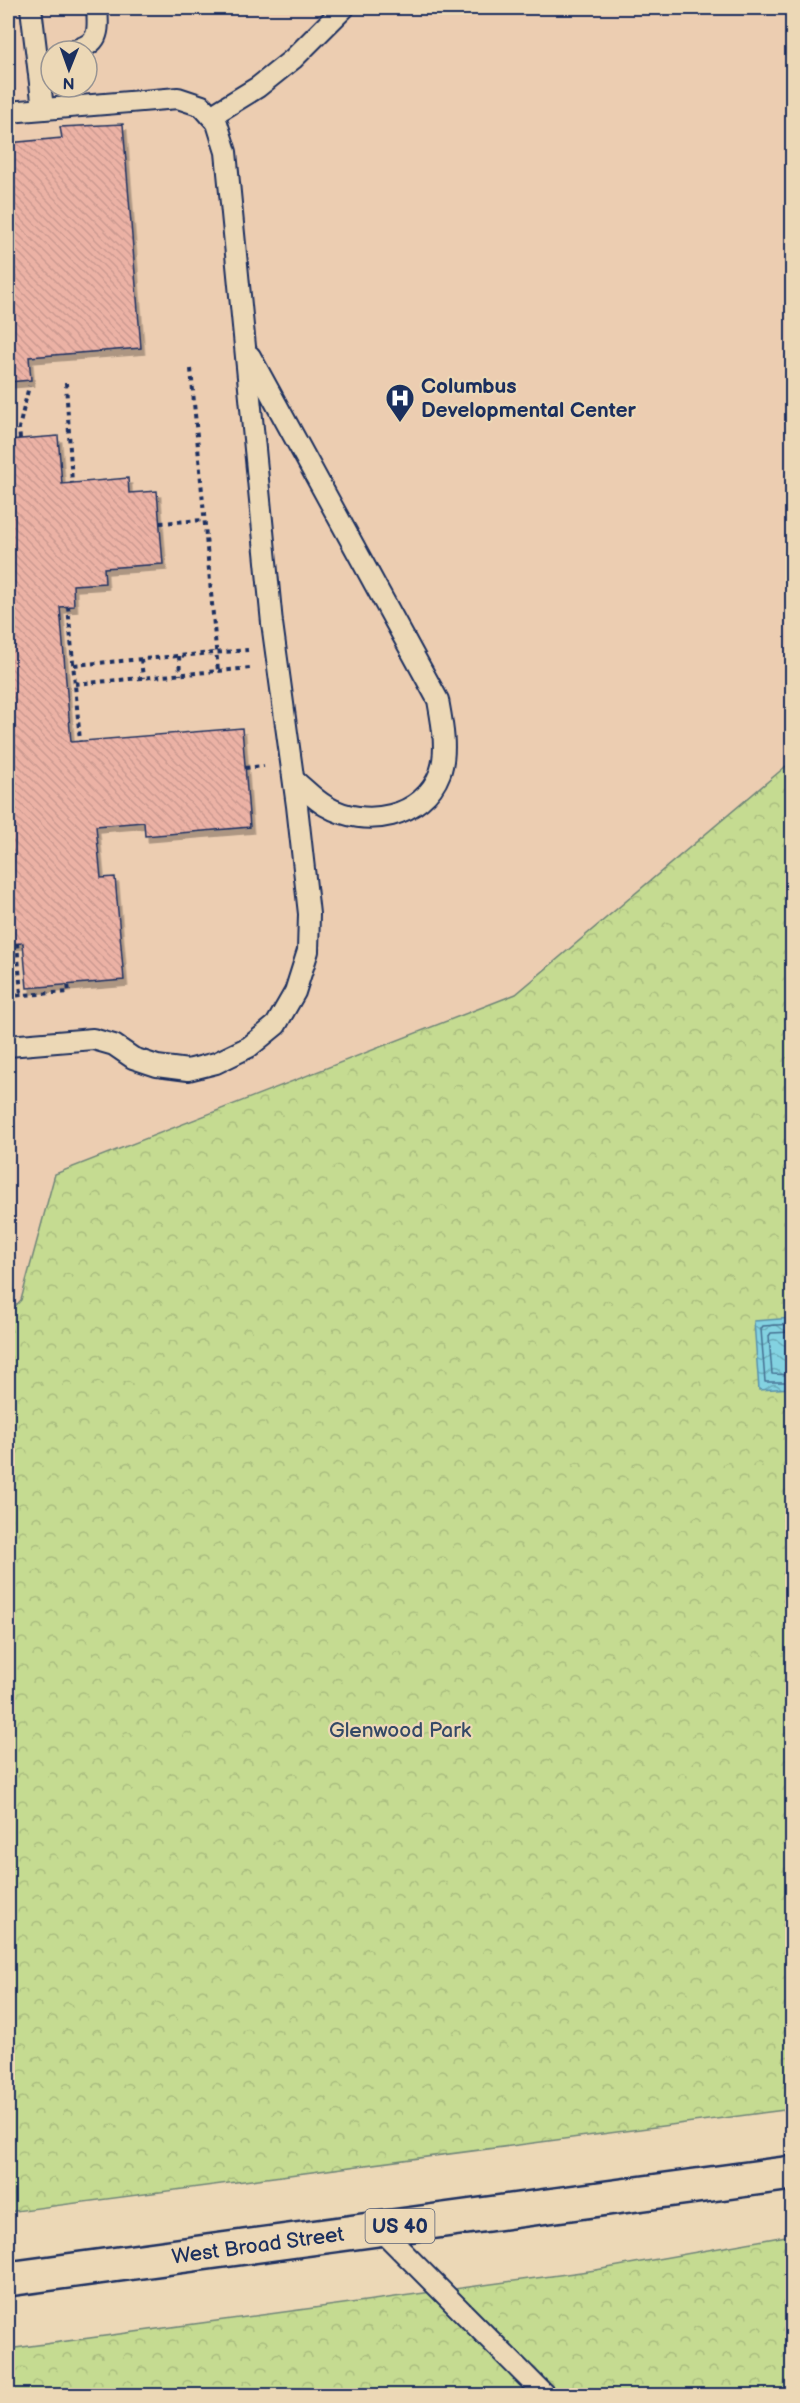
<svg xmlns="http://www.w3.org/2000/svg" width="800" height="2403" viewBox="0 0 800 2403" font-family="'Balsamiq Sans',sans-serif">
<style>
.built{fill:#eccdb1;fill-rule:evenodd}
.forest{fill:url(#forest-crowns);stroke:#708578;stroke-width:1.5}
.water{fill:url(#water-waves);stroke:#5991ad;stroke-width:1.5}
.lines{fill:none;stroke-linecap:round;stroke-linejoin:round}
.shore{stroke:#457092;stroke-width:1.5}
.building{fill:url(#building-back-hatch);stroke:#1b2f5e;stroke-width:1.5;filter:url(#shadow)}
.lane-casing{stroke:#1b2f5e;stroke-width:24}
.primary-casing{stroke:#1b2f5e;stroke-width:38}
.path{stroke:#1b2f5e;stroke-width:4;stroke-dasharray:4.5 4.5;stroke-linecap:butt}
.lane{stroke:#ecd8b6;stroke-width:20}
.primary{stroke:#ecd8b6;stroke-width:33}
.labels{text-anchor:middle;stroke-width:4.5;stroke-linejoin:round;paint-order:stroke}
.shield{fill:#ecd8b6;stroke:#5a6278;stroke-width:1.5}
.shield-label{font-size:20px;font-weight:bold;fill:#1b2f5e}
.poi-label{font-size:21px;font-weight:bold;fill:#1b2f5e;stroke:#ecd8b6;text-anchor:start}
.park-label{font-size:21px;fill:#344966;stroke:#ecd8b6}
.street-label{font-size:21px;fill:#1b2f5e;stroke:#ecd8b6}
</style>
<defs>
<pattern id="forest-crowns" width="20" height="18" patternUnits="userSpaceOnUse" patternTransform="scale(1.5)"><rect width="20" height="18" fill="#c5db91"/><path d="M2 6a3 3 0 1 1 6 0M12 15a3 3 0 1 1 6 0" fill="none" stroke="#a9bc7f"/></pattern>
<pattern id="water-waves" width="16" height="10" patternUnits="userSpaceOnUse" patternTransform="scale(1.5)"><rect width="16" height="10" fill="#83d2e1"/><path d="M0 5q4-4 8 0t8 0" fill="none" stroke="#6aabba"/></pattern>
<pattern id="building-back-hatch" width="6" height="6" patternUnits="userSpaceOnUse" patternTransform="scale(1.5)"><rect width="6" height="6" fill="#ecb2a5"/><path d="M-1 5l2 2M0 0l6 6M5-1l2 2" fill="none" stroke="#ca9990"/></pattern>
<filter id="shadow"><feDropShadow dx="3.5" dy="6" stdDeviation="0" flood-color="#0004"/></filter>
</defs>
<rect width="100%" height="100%" fill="#ecd8b6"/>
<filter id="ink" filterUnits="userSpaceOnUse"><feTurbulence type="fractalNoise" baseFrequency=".0167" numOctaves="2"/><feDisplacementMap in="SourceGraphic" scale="12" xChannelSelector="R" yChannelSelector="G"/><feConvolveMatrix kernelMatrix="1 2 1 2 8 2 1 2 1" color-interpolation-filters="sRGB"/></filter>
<g filter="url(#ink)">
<path class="built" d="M8,8H788L792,87V761L516,994L55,1174L21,1300L8,1314ZM51,51H87V87H51Z"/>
<g class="forest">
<path d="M792,761V2109L8,2212V1314L21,1300L55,1174L516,994Z"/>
<path d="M792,2235V2395H8V2349L596,2270Z"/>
</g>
<path class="water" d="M792,1318V1388L759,1390L754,1321Z"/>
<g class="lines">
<g class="shore">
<path d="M792,1324L763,1326L761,1329L765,1382H792"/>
<path d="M792,1332L771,1333L769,1336L772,1374L792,1375"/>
</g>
</g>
<g class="building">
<path d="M123,124L141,348L29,357L31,380L8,382V143L62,138L60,127Z"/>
<path d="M58,436L62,484L128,478L129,493L157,491L163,564L104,568L105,583L73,585L74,606L60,607L71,742L242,728L250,827L145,836L144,822L96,826L101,878L115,877L124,980L27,988L23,943L8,944V440Z"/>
</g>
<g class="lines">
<g class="lane-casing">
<g id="lane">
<path d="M31,8L43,108"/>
<path d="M72,51C99,44 99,34 97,8"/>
<path d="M8,112L178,98L202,106L217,123L226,152L272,623L297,806L309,914L308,951L295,992L276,1025L249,1047L216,1063L188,1070L157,1066L133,1058L114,1045L93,1039L8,1046"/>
<path d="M211,116L258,87L293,59L344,8"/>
<path d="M250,356L438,700C442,722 448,751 440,773C423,818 365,829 326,806C315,800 304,788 294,780"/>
<path d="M379,2228L546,2396"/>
</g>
</g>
<g class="primary-casing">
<g id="primary">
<path id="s1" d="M8,2279L792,2173"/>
</g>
</g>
<g class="path">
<path d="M191,369L218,671"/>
<path d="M66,383L72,483"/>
<path d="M20,439L19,428L29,386"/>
<path d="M160,523L204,520"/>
<path d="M68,606L80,741"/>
<path d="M179,656L180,675"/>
<path d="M141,659L143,678"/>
<path d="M74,665L248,650"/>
<path d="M75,684L251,668"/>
<path d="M245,768L264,766"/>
<path d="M17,943L21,995"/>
<path d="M8,996L69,992L68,984"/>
</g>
<use href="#lane" class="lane"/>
<use href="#primary" class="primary"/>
</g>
</g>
<defs>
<g id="hospital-pin" transform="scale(1.5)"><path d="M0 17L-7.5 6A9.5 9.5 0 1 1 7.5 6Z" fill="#1b2f5e" stroke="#ecd8b6"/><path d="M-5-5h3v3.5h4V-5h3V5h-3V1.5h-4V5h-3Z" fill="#fff"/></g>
</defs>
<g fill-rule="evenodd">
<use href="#hospital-pin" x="400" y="398"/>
</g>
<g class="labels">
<rect class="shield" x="365.5" y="2209" width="69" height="34" rx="4.5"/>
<g class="shield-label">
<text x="400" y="2233">US 40</text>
</g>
<g class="poi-label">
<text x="421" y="393">Columbus<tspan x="421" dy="24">Developmental Center</tspan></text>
</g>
<g class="park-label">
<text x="400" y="1737">Glenwood Park</text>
</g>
<g class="street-label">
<text dy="7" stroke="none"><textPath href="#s1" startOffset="252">West Broad Street</textPath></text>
</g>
</g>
<rect width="800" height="2403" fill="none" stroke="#ecd8b6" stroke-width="30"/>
<rect x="15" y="15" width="770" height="2373" fill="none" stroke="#1b2f5e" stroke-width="2" filter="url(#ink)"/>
<g transform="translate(69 69) rotate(181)"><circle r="28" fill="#ecd8b6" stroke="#989493" stroke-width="1.5"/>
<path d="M0-4.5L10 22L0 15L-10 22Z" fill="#1b2f5e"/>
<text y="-9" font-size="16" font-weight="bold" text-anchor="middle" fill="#1b2f5e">N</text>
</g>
</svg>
